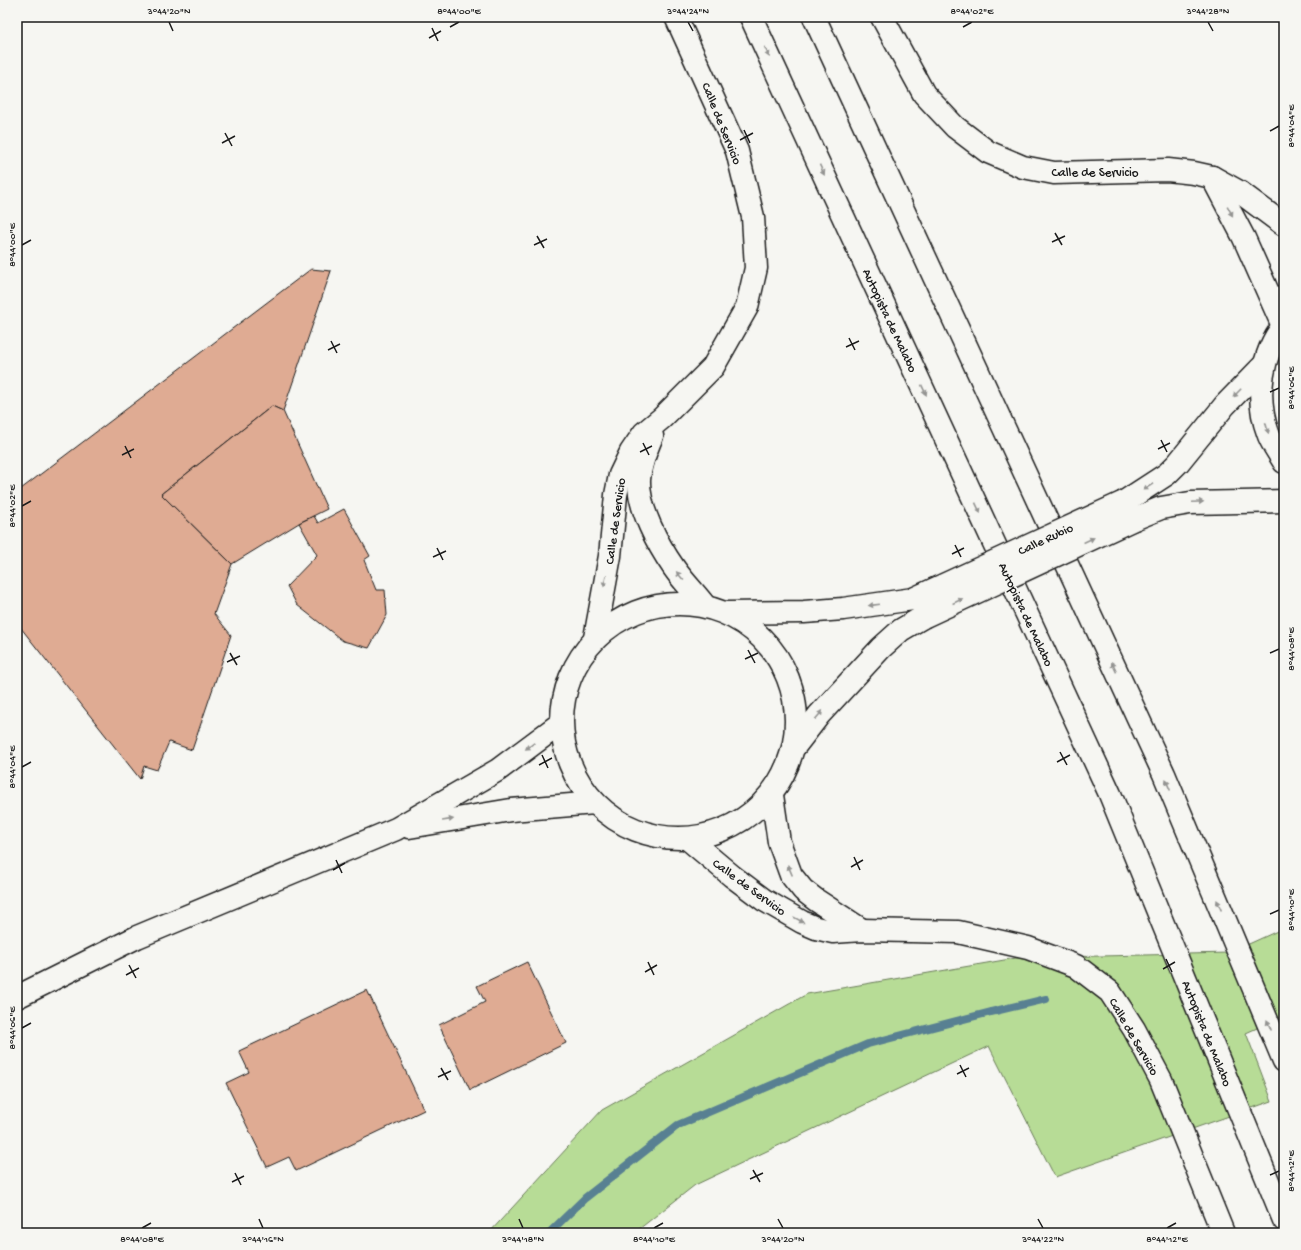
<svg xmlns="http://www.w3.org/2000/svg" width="1301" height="1250" viewBox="0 0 1301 1250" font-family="'Gochi Hand',sans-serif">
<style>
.green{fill:#b7dc96;stroke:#6a7c59}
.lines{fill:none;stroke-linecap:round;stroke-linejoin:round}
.stream{stroke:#588092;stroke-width:8}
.building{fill:#dfab93;stroke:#1c1c1c}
.tertiary-casing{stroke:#1c1c1c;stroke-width:25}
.trunk-casing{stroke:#1c1c1c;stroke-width:25}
.tertiary{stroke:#f6f6f2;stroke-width:22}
.trunk{stroke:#f6f6f2;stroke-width:22}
.tertiary-bridge-casing{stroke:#1c1c1c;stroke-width:25;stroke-linecap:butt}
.tertiary-bridge{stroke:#f6f6f2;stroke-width:22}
.oneway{fill:#949492}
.ticks{fill:none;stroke:#1c1c1c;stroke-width:1.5}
.labels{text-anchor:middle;stroke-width:3.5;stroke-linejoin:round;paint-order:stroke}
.street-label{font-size:13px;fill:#1c1c1c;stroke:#f6f6f2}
.neatline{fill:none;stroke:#1c1c1c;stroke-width:1.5}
.ticks-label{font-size:10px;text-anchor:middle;fill:#1c1c1c}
</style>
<rect width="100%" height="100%" fill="#f6f6f2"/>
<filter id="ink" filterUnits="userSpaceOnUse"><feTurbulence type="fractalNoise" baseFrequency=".025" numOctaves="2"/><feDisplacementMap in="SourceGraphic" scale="8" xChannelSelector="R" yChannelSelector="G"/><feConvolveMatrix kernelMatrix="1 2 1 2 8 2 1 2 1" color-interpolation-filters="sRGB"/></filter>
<g filter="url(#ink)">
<path class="green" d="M1284,928V1016L1246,1033L1272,1101L1055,1177L989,1046L695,1185L634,1233H489L602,1110L807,994L1016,958L1229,953Z"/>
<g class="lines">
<path class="stream" d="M549,1233L585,1198L678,1125L868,1044L991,1012L1046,999"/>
</g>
<g class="building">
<path d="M311,269L331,271L283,411L272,406L161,494L232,564L214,614L231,635L192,750L169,742L157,770L144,766L140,779L17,623V492Z"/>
<path d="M272,406L283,411L327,509L299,523L232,564L161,494Z"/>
<path d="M344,509L370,556L364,560L376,590H385L387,615L369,648L343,641L297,605L287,586L317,555L299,523L314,516L318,523Z"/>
<path d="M527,962L566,1043L470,1090L439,1025L485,1002L477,986Z"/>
<path d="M367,990L424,1110L296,1171L289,1157L267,1167L226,1083L249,1072L239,1051Z"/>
</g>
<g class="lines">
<g class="tertiary-casing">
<g id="tertiary">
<path d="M882,17L924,94L955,127L988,152L1023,167L1054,173L1168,170L1194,173L1212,177L1241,193L1284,225"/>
<path d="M1212,177L1244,238L1283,326"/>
<path d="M1284,325C1261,354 1255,398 1268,433C1271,443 1279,453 1284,462"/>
<path d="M652,436C646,450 640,465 639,480C638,508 658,545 674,568C683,581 695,593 705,606"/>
<path d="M1124,502L1167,474L1178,463L1225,405L1264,365"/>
<path d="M1134,519L1161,508L1190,503L1284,501"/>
<circle cx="679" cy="721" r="117"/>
<path d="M726,613L804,612L843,609L913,599"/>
<path d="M595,638L610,556L616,495L620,475L631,452L644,433L662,418L713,367L747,307L756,268L753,217L737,151L676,17"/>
<path d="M795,746L819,715L881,648L901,630L923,617"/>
<path d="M772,795L779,842L791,875L803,890L816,900L862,930"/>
<path d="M409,827L511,810L595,803"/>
<path d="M688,839L732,876L764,900L802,922L816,928L833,932L862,930L958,932L1028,948L1076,966L1110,992L1134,1029L1161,1080L1223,1233"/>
<path d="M17,997L137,937L396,829L498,770L561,723"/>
</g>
</g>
<g class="trunk-casing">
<g id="trunk">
<path d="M751,17L1110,794L1284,1220"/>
<path d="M814,17L1164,774L1284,1061"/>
</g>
</g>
<use href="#tertiary" class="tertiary"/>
<use href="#trunk" class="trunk"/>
<g class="tertiary-bridge-casing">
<g id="tertiary-bridge">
<path d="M913,599L1124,502"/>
<path d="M923,617L1134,519"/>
</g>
</g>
<use href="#tertiary-bridge" class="tertiary-bridge"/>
</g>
<defs><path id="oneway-solid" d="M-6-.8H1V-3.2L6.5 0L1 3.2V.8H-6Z"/></defs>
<g class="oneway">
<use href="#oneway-solid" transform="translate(767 52) rotate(65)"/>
<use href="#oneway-solid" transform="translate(822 170) rotate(65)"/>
<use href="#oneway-solid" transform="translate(1230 211) rotate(62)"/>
<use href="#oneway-solid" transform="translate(924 390) rotate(65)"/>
<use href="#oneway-solid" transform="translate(1237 393) rotate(134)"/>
<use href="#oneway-solid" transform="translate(1267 428) rotate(75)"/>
<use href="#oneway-solid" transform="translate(1148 487) rotate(147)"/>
<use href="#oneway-solid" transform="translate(1198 502) rotate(-2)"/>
<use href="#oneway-solid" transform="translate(978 508) rotate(65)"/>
<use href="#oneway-solid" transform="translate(1089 540) rotate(-25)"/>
<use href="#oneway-solid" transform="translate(680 576) rotate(-130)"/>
<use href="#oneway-solid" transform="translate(605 581) rotate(101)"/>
<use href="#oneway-solid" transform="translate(958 601) rotate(-25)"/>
<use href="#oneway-solid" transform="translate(874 605) rotate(173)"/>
<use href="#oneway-solid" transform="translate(1114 667) rotate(-115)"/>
<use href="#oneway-solid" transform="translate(819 715) rotate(-50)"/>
<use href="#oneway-solid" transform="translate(530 746) rotate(144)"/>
<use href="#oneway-solid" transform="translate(1168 785) rotate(-113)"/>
<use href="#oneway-solid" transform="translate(448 820) rotate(-9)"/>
<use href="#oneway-solid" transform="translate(790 870) rotate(-113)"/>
<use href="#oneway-solid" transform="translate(1219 905) rotate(-113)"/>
<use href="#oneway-solid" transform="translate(799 920) rotate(29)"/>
<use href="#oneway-solid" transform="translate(1269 1025) rotate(-113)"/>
</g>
</g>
<path class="ticks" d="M169,22L173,31M688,22L693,31M1208,22L1213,31M450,27L459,22M963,27L972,22M432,28L438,41M429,38L441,31M744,130L750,143M1270,131L1279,126M225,133L232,146M740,140L753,133M222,143L235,136M1055,233L1062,245M537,236L544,248M1052,242L1065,236M22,245L31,240M534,245L547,239M849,338L855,350M331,341L337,353M846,347L859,341M328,350L340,344M1270,392L1279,388M1161,440L1167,452M643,443L649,455M125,446L131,458M1158,449L1170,443M640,452L652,446M122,455L134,449M22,506L31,501M955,545L961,557M437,548L443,560M952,554L964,548M433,557L446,551M748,650L755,663M230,653L237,665M1270,653L1279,649M745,659L758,653M227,662L240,656M1060,752L1067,765M542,755L548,768M1057,762L1070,755M539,765L552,758M22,767L31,762M854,857L860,870M336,860L342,873M851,867L863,860M333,870L345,863M1270,914L1279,910M1166,959L1172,972M648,962L654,975M129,965L136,978M1163,969L1175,962M645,972L657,965M126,975L139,968M22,1028L31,1023M960,1065L966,1077M441,1068L448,1080M957,1074L969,1068M438,1077L451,1071M753,1170L760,1182M235,1173L241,1185M1270,1175L1279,1171M750,1179L763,1173M232,1182L244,1176M259,1219L263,1228M519,1219L523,1228M778,1219L783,1228M1038,1219L1043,1228M142,1228L151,1223M654,1228L663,1223M1167,1228L1176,1223"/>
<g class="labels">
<g class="street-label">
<text transform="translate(723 123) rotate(68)" y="5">Calle de Servicio</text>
<text x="1095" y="176">Calle de Servicio</text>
<text transform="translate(891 320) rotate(65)" y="5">Autopista de Malabo</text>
<text transform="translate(614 521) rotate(-82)" y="5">Calle de Servicio</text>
<text transform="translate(1045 538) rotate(-25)" y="5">Calle Rubio</text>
<text transform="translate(1027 614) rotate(65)" y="5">Autopista de Malabo</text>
<text transform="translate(750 886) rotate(36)" y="5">Calle de Servicio</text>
<text transform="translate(1208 1033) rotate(68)" y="5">Autopista de Malabo</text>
<text transform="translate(1135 1036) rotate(60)" y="5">Calle de Servicio</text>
</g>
</g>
<rect width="1301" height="1250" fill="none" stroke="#f6f6f2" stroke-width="44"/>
<rect x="22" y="22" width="1257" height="1206" class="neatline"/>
<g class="ticks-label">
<text x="169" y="14">3°44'20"N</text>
<text x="459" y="14">8°44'00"E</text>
<text x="688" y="14">3°44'24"N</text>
<text x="972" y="14">8°44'02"E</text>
<text x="1208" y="14">3°44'28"N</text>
<text transform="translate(1290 126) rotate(-90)" y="4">8°44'04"E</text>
<text transform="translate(11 245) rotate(-90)" y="4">8°44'00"E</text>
<text transform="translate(1290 388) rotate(-90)" y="4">8°44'06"E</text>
<text transform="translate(11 506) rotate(-90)" y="4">8°44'02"E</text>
<text transform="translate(1290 649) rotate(-90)" y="4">8°44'08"E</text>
<text transform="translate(11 767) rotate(-90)" y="4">8°44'04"E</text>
<text transform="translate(1290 910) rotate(-90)" y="4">8°44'10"E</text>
<text transform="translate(11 1028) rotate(-90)" y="4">8°44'06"E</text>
<text transform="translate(1290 1171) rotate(-90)" y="4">8°44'12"E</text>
<text x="142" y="1242">8°44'08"E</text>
<text x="263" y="1242">3°44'16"N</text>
<text x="523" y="1242">3°44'18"N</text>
<text x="654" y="1242">8°44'10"E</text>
<text x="783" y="1242">3°44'20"N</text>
<text x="1043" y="1242">3°44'22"N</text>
<text x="1167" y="1242">8°44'12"E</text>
</g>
</svg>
